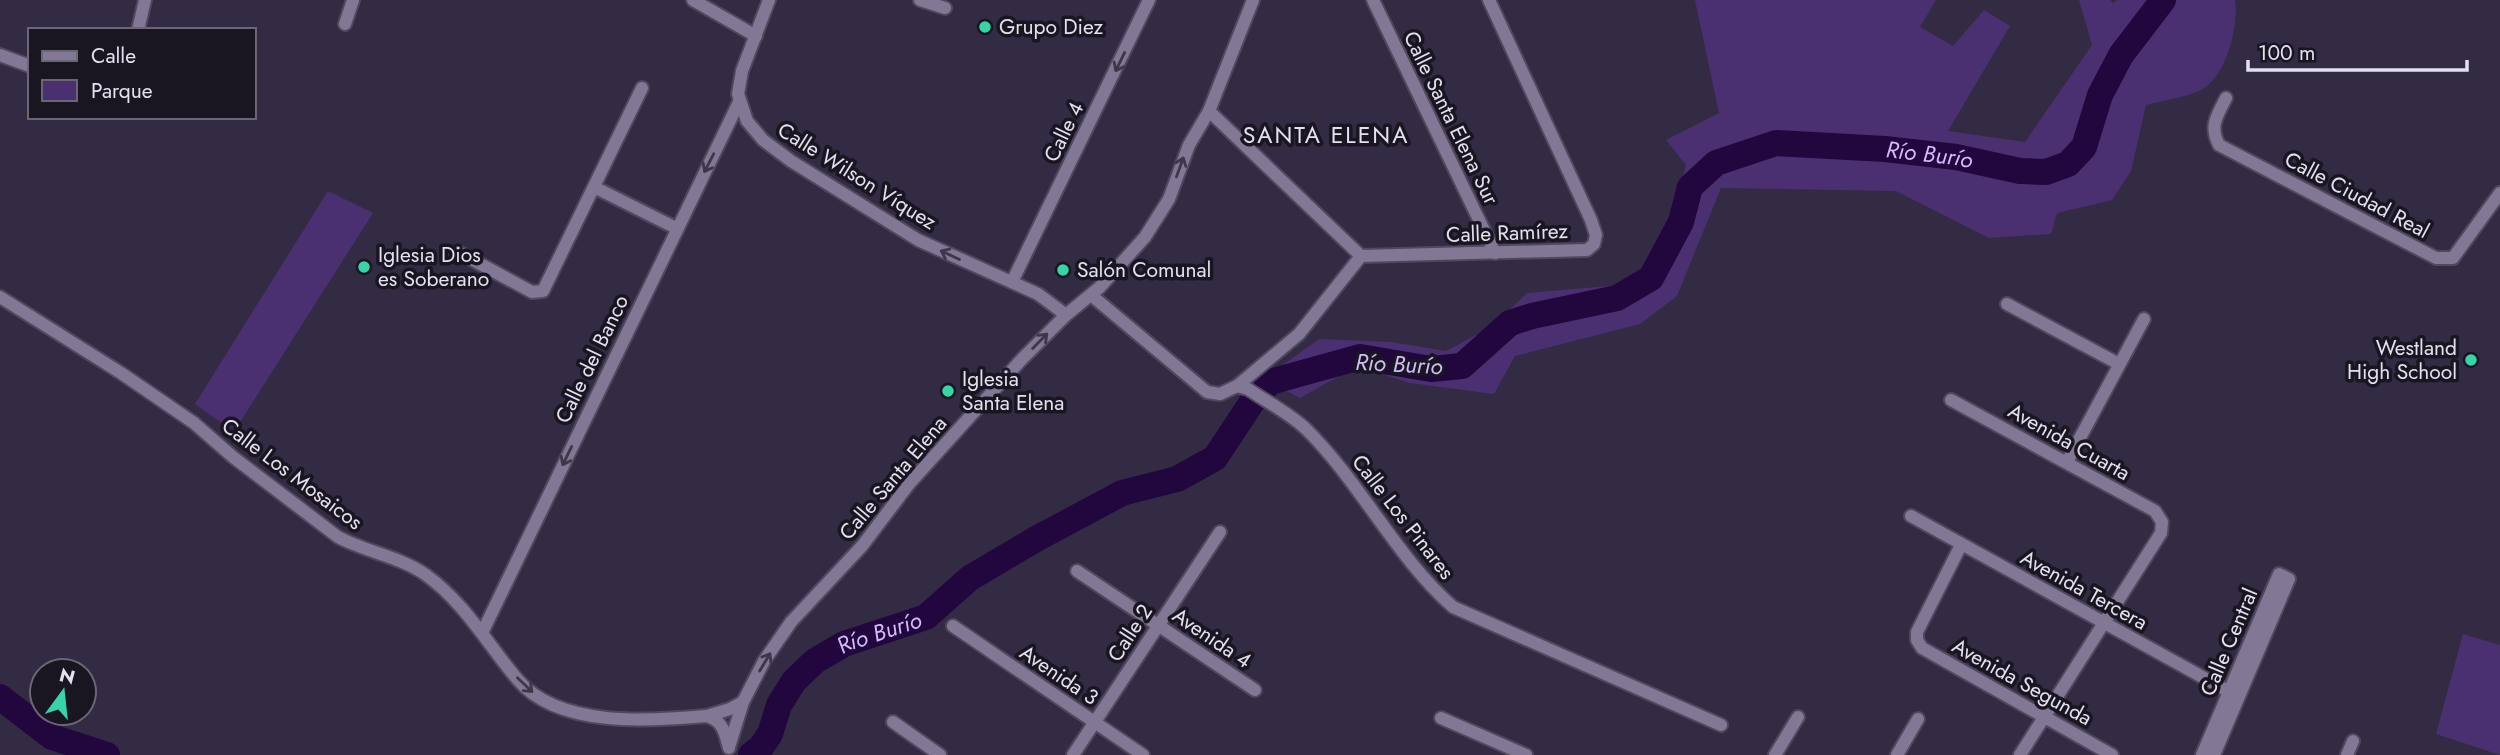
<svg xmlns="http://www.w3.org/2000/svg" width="2500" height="755" viewBox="0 0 2500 755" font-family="Jost,sans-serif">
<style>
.green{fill:#4b3071}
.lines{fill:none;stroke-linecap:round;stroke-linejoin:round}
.river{stroke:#22063e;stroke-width:26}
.street-casing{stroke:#50485d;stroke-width:16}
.street{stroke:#827795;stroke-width:12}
.oneway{stroke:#3e374a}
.poi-dot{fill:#36d4a7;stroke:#191521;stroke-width:2.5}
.labels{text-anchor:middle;stroke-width:7;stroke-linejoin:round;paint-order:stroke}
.poi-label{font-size:21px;fill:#e5e0f1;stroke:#191521;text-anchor:start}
.street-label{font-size:21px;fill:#e5e0f1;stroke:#191521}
.neighbourhood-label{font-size:23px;letter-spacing:2px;fill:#e5e0f1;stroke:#191521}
.water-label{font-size:23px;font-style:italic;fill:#d3bcfc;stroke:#191521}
</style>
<rect width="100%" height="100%" fill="#332a43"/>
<g class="green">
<path d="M1695,0H1936L1920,27L1953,46L1984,10L2010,26L1948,131L2025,142L2092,45L2079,0H2110L2113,3L2117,0H2235C2239,27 2226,79 2199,91C2182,98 2163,100 2146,105L2131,171L2112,200L2057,213L2051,234L1989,238L1896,191L1721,188L1677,296L1640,324L1515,356L1494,394L1410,383L1357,366L1300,398L1263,379L1319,339L1391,342L1446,351L1491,327L1527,293L1621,285L1653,270L1664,250L1686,165L1666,140L1719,113Z"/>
<path d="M328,191L373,213L237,427L226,426L195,404Z"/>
<path d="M2463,634L2500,645V755L2436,734Z"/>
</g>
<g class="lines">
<g class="river">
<path d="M0,697L52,737L107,755"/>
<path id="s1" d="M751,755L761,747L770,734L779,705L794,681L815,661L844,644L926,617L970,578L1036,539L1122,493L1177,479L1215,458L1252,402L1270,382L1360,357L1431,369L1462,366L1510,323L1532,316L1617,298L1651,278L1681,222L1690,187L1716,163L1776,143L1885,149L1956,157L2020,171L2046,172L2068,164L2084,147L2100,95L2121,55L2163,0"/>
</g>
<g class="street-casing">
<g id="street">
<path d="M693,0L756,36"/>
<path d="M769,0L742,71L738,94L747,121L763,140L791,161L918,240L1038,294L1066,315"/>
<path d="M920,0L945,8"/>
<path d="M1373,0L1495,253"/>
<path d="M345,24L353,0"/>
<path d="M138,30L145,0"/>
<path d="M0,55L30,66"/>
<path d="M2226,98C2217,116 2209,126 2219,145L2436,258H2453L2500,193"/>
<path d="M1209,111L1361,256L1587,250L1594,244L1596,235L1591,220L1489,0"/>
<path d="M594,187L676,228"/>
<path d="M460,253L532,292L543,291L642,88"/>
<path d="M1012,282L1149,0"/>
<path d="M1091,295L1207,392L1220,394L1237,386L1299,334L1361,256"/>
<path d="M0,297L121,373L194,423L233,457L338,537C366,552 401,557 426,575C465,603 488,645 518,680C559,728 650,721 706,716C723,720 725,733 729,748"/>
<path d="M2007,304L2119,364"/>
<path d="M1237,386L1248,389C1267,402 1289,413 1306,429C1361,483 1395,556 1453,607L1721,725"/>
<path d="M1951,400L2155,511L2162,522L2161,533L2020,755"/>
<path d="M2067,462L2144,319"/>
<path d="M1911,516L2235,695"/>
<path d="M1961,545L1917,632V640L1922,648L2112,755"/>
<path d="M1077,571L1255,690"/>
<path d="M953,626L1143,755"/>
<path d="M482,633L739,102"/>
<path d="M707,716L730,709L743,702"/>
<path d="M1441,718L1526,755"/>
<path d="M893,722L940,755"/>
<path d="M729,747L743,702L764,661L791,622L862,546L909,484L1022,359L1066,315L1100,287L1145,237L1169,199L1189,145L1209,111L1253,0"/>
<path d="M1073,755L1220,532"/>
<path d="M1775,755L1798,717"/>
<path d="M1897,755L1918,719"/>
<path d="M2202,755L2279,574L2289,579L2214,755"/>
<path d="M2347,755L2353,741"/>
</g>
</g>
<use href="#street" class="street"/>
</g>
<defs><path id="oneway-shaft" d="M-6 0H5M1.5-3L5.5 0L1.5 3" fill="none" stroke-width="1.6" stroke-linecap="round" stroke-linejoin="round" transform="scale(1.75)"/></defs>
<g class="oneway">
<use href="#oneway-shaft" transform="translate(1120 62) rotate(116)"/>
<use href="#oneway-shaft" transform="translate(709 163) rotate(117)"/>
<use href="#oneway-shaft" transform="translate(1180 167) rotate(-70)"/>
<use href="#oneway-shaft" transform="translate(950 255) rotate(-155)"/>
<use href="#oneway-shaft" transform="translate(1040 341) rotate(-45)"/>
<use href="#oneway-shaft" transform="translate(567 456) rotate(116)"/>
<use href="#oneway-shaft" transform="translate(765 662) rotate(-59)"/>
<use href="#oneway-shaft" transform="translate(525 685) rotate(44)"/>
</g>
<g class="poi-dot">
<circle cx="985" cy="27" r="7"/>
<circle cx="364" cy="267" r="7"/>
<circle cx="1063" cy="270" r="7"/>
<circle cx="2471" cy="360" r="7"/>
<circle cx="948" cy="391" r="7"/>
</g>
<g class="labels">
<g class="poi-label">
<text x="999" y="34">Grupo Diez</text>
<text x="378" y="262">Iglesia Dios<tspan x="378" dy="24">es Soberano</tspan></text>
<text x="1077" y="277">Salón Comunal</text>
<text x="2457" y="355" text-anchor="end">Westland<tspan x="2457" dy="24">High School</tspan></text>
<text x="962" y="386">Iglesia<tspan x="962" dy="24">Santa Elena</tspan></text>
</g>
<g class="street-label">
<text transform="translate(1451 118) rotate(64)" y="7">Calle Santa Elena Sur</text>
<text transform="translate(1064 132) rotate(-64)" y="7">Calle 4</text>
<text transform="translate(857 176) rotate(32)" y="7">Calle Wilson Víquez</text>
<text transform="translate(2357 195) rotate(28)" y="7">Calle Ciudad Real</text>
<text transform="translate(1507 233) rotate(-2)" y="7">Calle Ramírez</text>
<text transform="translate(592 359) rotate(-64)" y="7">Calle del Banco</text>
<text transform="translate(2069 442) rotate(29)" y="7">Avenida Cuarta</text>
<text transform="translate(292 474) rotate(37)" y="7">Calle Los Mosaicos</text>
<text transform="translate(893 478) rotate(-50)" y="7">Calle Santa Elena</text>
<text transform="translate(1403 517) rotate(52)" y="7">Calle Los Pinares</text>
<text transform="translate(2084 590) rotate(29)" y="7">Avenida Tercera</text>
<text transform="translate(1130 633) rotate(-57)" y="7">Calle 2</text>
<text transform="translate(1212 638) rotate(34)" y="7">Avenida 4</text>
<text transform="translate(2229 642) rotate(-67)" y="7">Calle Central</text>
<text transform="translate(1059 675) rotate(34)" y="7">Avenida 3</text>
<text transform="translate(2022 682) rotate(29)" y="7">Avenida Segunda</text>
</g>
<g class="neighbourhood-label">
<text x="1326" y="143">SANTA ELENA</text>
</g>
<g class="water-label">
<text dy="8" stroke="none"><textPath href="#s1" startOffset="1426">Río Burío</textPath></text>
<text transform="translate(1399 364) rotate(3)" y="8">Río Burío</text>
<text dy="8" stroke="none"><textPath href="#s1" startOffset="187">Río Burío</textPath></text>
</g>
</g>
<rect x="28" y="28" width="228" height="91" fill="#191521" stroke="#6b6674" stroke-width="2"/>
<rect x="42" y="51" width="35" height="10" fill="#827795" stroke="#6b6674" stroke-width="2"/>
<text x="91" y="63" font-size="21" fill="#e5e0f1">Calle</text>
<rect x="42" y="80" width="35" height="21" fill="#4b3071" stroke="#6b6674" stroke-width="2"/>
<text x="91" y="98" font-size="21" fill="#e5e0f1">Parque</text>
<g transform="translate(63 692) rotate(15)"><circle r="33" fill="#191521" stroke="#6b6674" stroke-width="2"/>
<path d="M0-5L12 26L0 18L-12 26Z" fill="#36d4a7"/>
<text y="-10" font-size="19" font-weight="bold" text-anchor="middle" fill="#e5e0f1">N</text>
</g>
<path d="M2248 60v10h219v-10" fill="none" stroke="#e5e0f1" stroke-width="3.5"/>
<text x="2258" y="60" font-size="21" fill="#e5e0f1" stroke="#191521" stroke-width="5" paint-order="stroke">100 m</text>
</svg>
